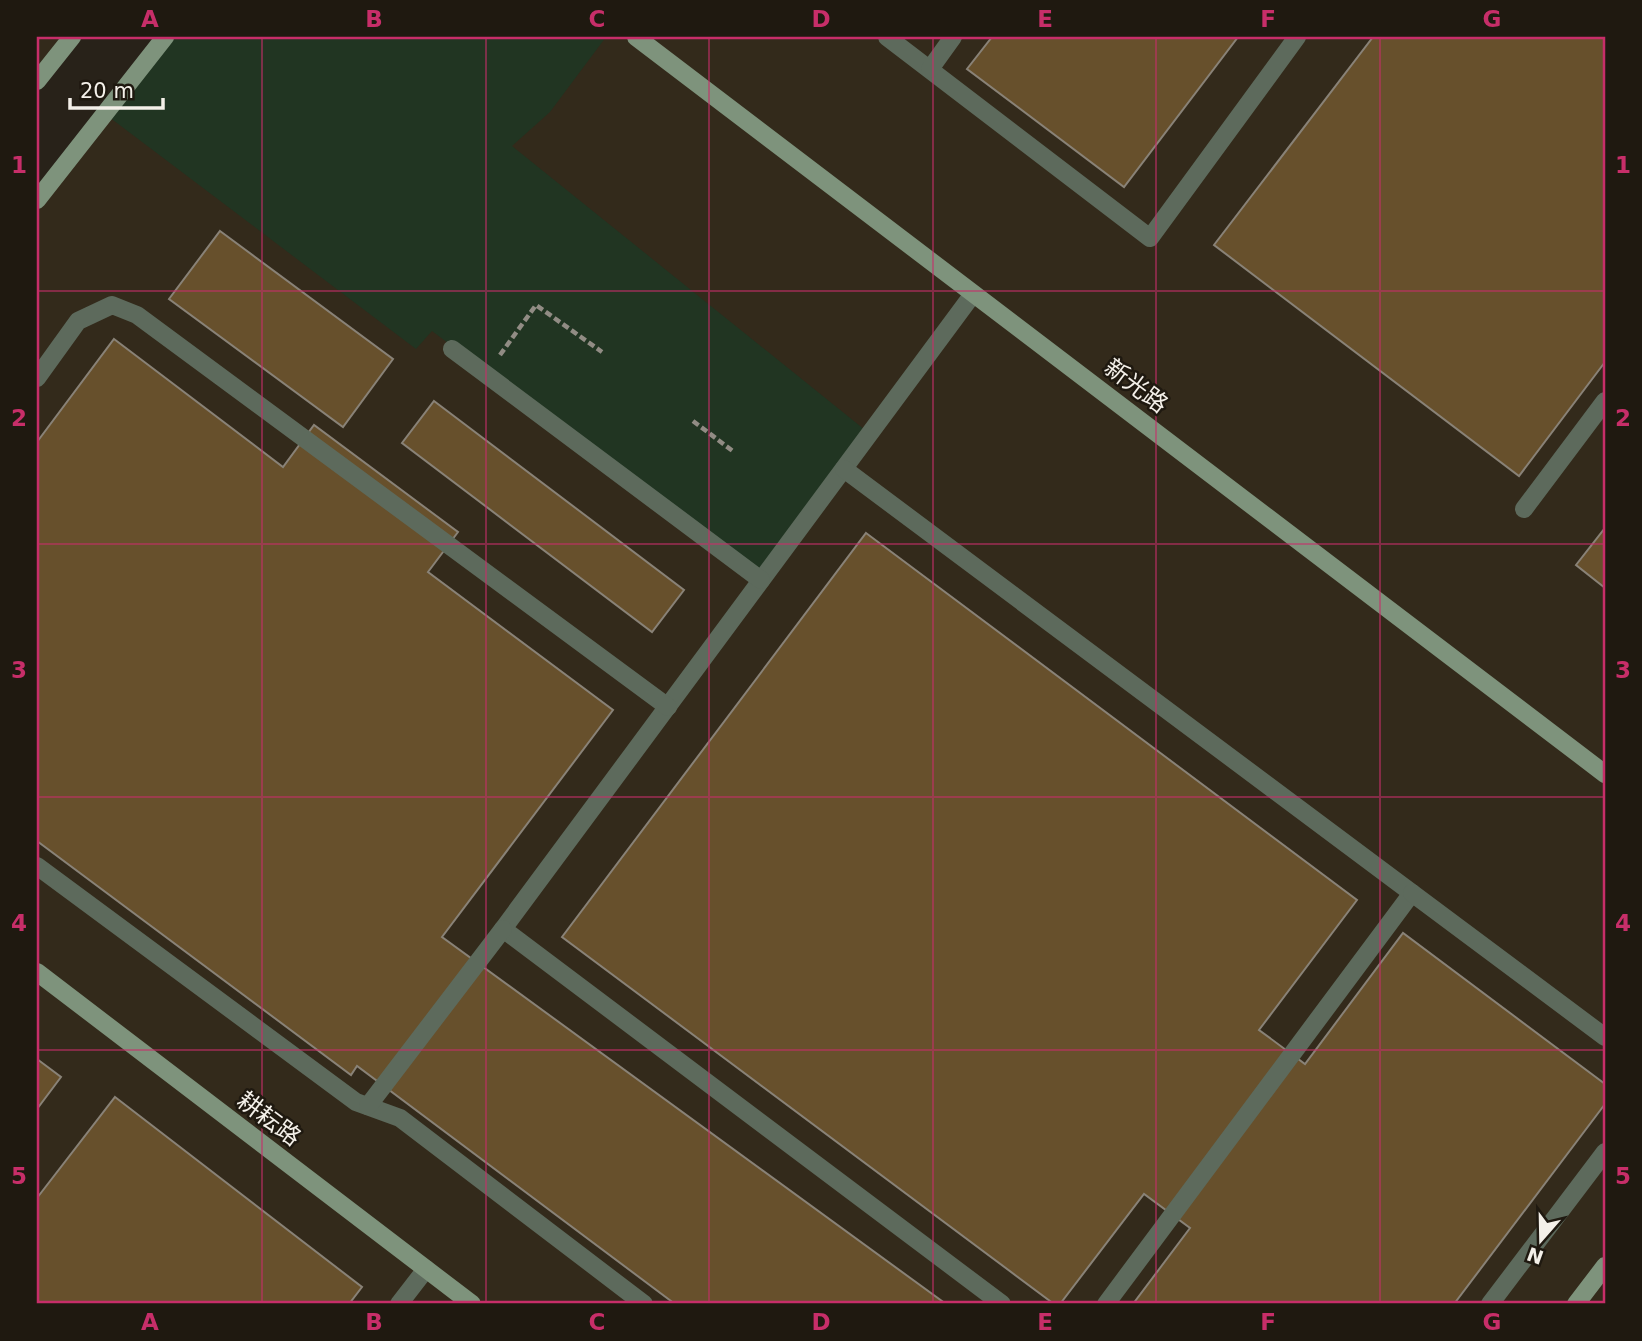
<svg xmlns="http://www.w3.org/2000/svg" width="1642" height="1341" viewBox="0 0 1642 1341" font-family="'DejaVu Sans','Noto Sans SC',sans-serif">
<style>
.built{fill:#332a1b}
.green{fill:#213522}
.building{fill:#67502c;stroke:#898277;stroke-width:2}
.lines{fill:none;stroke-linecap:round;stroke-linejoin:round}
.path{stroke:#918c84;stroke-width:4.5;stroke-dasharray:7 3.5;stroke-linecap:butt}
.lane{stroke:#5d6a5c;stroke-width:18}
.secondary{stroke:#7e937c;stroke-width:18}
.grid{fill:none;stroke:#c72e69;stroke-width:2;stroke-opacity:0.55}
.labels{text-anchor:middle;stroke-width:5;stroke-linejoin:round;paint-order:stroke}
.street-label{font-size:24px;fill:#f4f0e9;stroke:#1f1910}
.neatline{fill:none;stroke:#c72e69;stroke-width:2.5}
.grid-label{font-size:23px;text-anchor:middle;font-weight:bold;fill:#c72e69}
</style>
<rect width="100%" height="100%" fill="#282219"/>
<g class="built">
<path d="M37,37H72L37,81Z"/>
<path d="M165,37H1605V1304H37V200Z"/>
</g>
<path class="green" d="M165,37H606L550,112L512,146L870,434L761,580L432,331L416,349L105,114Z"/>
<g class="building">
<path d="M992,37H1238L1124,187L967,69Z"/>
<path d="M1373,37H1605V362L1519,476L1214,245Z"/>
<path d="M220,231L393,359L343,427L169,299Z"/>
<path d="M114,339L283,467L314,425L458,532L428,572L613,710L442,937L946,1304H675L357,1066L351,1075L37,841V442Z"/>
<path d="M434,401L684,590L652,632L402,443Z"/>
<path d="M1605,528V588L1576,565Z"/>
<path d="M866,533L1357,900L1259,1030L1305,1064L1403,933L1605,1084V1104L1454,1304H1133L1190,1228L1144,1194L1060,1304H1054L562,937Z"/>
<path d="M37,1059L61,1077L37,1109Z"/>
<path d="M115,1097L362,1287L349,1304H37V1198Z"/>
</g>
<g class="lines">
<g class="path">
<path d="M500,355L536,305L602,352"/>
<path d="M693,421L734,452"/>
</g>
<g class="lane">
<path d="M887,37L1150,238L1297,37"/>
<path d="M930,69L953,37"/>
<path d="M973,294L503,929L1002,1304"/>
<path d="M452,349L761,580"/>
<path d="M37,378L78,321L112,305L137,315L668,707"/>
<path d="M844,469L1412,893L1106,1304"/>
<path d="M1524,509L1605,401"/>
<path d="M37,866L356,1102L400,1118L644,1304"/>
<path d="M1412,893L1605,1037"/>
<path d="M368,1106L503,929"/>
<path d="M399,1304L426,1269"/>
<path d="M1490,1304L1605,1152"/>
</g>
<g class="secondary">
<path d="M636,37L1605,774"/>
<path d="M37,81L72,37"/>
<path d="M37,200L165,37"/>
<path d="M37,972L472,1304"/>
<path d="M1576,1304L1605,1266"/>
</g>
</g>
<path class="grid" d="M262,37V1304M486,37V1304M709,37V1304M933,37V1304M1156,37V1304M1380,37V1304M37,291H1605M37,544H1605M37,797H1605M37,1050H1605"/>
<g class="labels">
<g class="street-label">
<text transform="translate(1136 386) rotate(37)" y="8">新光路</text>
<text transform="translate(269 1119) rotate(37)" y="8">耕耘路</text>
</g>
</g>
<rect width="1642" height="1341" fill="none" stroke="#1f1910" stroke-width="77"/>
<g transform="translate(1541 1240) rotate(200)" stroke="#1f1910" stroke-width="5" paint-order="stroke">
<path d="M0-5L12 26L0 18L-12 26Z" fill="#f4f0e9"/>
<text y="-10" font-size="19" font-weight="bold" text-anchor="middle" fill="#f4f0e9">N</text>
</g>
<path d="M70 98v10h93v-10" fill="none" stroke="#f4f0e9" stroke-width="3.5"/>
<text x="80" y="98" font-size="21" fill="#f4f0e9" stroke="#1f1910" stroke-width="5" paint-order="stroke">20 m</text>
<rect x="38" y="38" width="1566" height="1264" class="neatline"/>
<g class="grid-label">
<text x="150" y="27">A</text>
<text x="374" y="27">B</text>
<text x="597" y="27">C</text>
<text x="821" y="27">D</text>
<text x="1045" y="27">E</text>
<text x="1268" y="27">F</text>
<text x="1492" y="27">G</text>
<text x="19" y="173">1</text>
<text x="1623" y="173">1</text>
<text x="19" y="426">2</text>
<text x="1623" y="426">2</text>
<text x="19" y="678">3</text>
<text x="1623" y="678">3</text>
<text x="19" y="931">4</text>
<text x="1623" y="931">4</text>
<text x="19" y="1184">5</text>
<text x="1623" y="1184">5</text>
<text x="150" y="1330">A</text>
<text x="374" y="1330">B</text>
<text x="597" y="1330">C</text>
<text x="821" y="1330">D</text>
<text x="1045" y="1330">E</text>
<text x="1268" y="1330">F</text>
<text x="1492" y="1330">G</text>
</g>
</svg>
